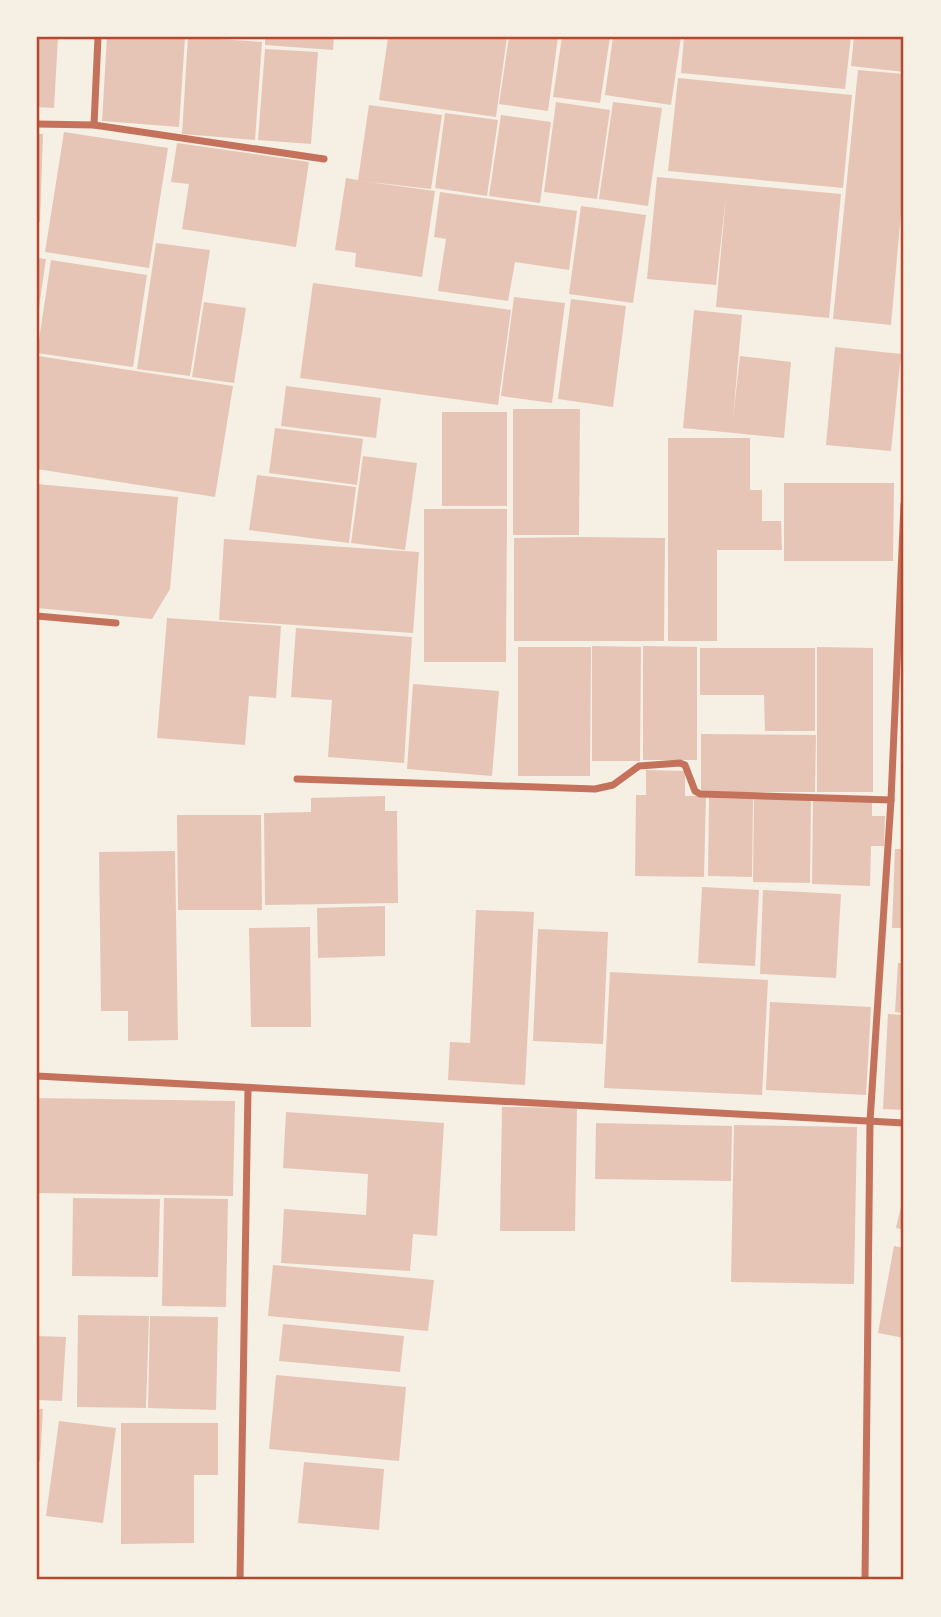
<svg xmlns="http://www.w3.org/2000/svg" width="941" height="1617" viewBox="0 0 941 1617" font-family="'Alegreya Sans',sans-serif">
<style>
.building{fill:#e6c5b7}
.lines{fill:none;stroke-linecap:round;stroke-linejoin:round}
.minor{stroke:#c5725c;stroke-width:7}
.neatline{fill:none;stroke:#b5482f;stroke-width:2.5}
</style>
<rect width="100%" height="100%" fill="#f6efe4"/>
<g class="building">
<path d="M37,37H58L54,108L37,107Z"/>
<path d="M107,37H185L179,127L102,121Z"/>
<path d="M188,37L262,42L255,140L182,134Z"/>
<path d="M265,37H334L333,50L265,45Z"/>
<path d="M388,37H507L496,117L379,100Z"/>
<path d="M509,37H558L548,111L499,104Z"/>
<path d="M562,37H610L600,103L553,97Z"/>
<path d="M613,37H681L671,105L605,95Z"/>
<path d="M684,37H851L845,89L681,73Z"/>
<path d="M854,37H904V72L851,66Z"/>
<path d="M265,49L318,52L311,144L258,140Z"/>
<path d="M858,70L904,74V179L891,325L833,319Z"/>
<path d="M678,78L852,95L843,188L668,171Z"/>
<path d="M556,102L610,110L597,199L544,192Z"/>
<path d="M613,102L662,108L648,206L599,199Z"/>
<path d="M369,105L442,115L431,189L361,181L435,191L422,277L355,267L356,253L335,250L346,178L358,180Z"/>
<path d="M445,113L498,120L487,196L435,188Z"/>
<path d="M501,115L551,122L540,203L489,196Z"/>
<path d="M64,132L168,148L149,268L45,252Z"/>
<path d="M37,134H43L40,222H37Z"/>
<path d="M177,143L309,162L296,247L182,229L189,184L171,182Z"/>
<path d="M657,177L841,194L829,318L716,307L726,196L716,285L647,279Z"/>
<path d="M440,192L577,211L569,270L515,262L508,301L438,291L446,239L434,237Z"/>
<path d="M581,206L646,215L633,303L569,294Z"/>
<path d="M156,243L210,250L190,376L137,369Z"/>
<path d="M37,258L46,259L38,314H37Z"/>
<path d="M51,260L147,275L133,367L37,353Z"/>
<path d="M313,283L511,310L498,405L300,378Z"/>
<path d="M514,297L565,303L552,403L501,396Z"/>
<path d="M571,299L626,306L613,407L558,399Z"/>
<path d="M204,302L246,308L234,383L192,377Z"/>
<path d="M694,310L742,315L733,419L740,356L791,362L784,438L683,428Z"/>
<path d="M835,347L901,354L891,451L826,445Z"/>
<path d="M38,356L233,386L215,497L37,469Z"/>
<path d="M286,386L381,398L376,438L281,426Z"/>
<path d="M513,409H580L579,535H513Z"/>
<rect x="442" y="412" width="65" height="94"/>
<path d="M275,428L363,439L357,485L269,473Z"/>
<path d="M668,438H750V490H762V521H781L782,550H717V641H668Z"/>
<path d="M363,456L417,463L405,550L351,543Z"/>
<path d="M257,475L356,487L349,543L249,530Z"/>
<path d="M784,483H894L893,561H784Z"/>
<path d="M37,484L178,497L170,589L152,619L37,608Z"/>
<path d="M424,509H507L506,662H424Z"/>
<path d="M580,537L665,538L664,641H514V538Z"/>
<path d="M224,539L419,552L413,633L219,620Z"/>
<path d="M167,618L281,626L276,698L249,696L245,745L157,738Z"/>
<path d="M296,628L412,637L404,763L328,757L332,700L291,697Z"/>
<path d="M592,646L641,647L640,761H592Z"/>
<path d="M643,646L697,647V760H643Z"/>
<path d="M518,647H591L590,776H518Z"/>
<path d="M817,647L873,648V792H817Z"/>
<path d="M700,648H815V731H765L764,695H700Z"/>
<path d="M413,684L499,691L492,776L407,769Z"/>
<path d="M701,734L816,735L815,792H701Z"/>
<path d="M646,770L685,771V796H706L704,877L635,876L636,795H646Z"/>
<path d="M385,796V811H397L398,903L265,905L264,813L311,812V798Z"/>
<path d="M709,798L753,799L752,877L708,876Z"/>
<path d="M754,798L811,799L810,883L753,882Z"/>
<path d="M813,801L872,802V816H885L884,846H871L870,886L812,884Z"/>
<path d="M177,815H261L262,910H178Z"/>
<path d="M895,849H904V928H892Z"/>
<path d="M175,851L178,1040L128,1041V1011H101L99,852Z"/>
<path d="M702,887L759,890L755,966L698,963Z"/>
<path d="M763,890L841,894L836,978L760,974Z"/>
<path d="M385,906V956L318,958L317,908Z"/>
<path d="M476,910L534,912L525,1085L448,1080L450,1042L470,1043Z"/>
<path d="M310,927L311,1027H251L249,928Z"/>
<path d="M538,929L608,932L603,1044L533,1041Z"/>
<path d="M898,963H904V1013L895,1012Z"/>
<path d="M610,972L768,980L762,1095L604,1088Z"/>
<path d="M770,1002L871,1007L866,1095L766,1090Z"/>
<path d="M888,1014L904,1015V1110L883,1109Z"/>
<path d="M37,1098L235,1101L233,1196L37,1193Z"/>
<path d="M502,1107L577,1108L575,1231H500Z"/>
<path d="M286,1112L444,1123L437,1236L413,1234L410,1271L281,1263L284,1209L366,1215L368,1174L283,1168Z"/>
<path d="M596,1123L732,1126L731,1181L595,1179Z"/>
<path d="M734,1125L857,1127L854,1284L731,1282Z"/>
<path d="M73,1198L160,1199L158,1277L72,1276Z"/>
<path d="M164,1198L228,1199L226,1307L162,1306Z"/>
<path d="M903,1198H904V1230L896,1228Z"/>
<path d="M894,1246L904,1248V1338L878,1333Z"/>
<path d="M273,1265L434,1280L428,1331L268,1316Z"/>
<path d="M78,1315L149,1316L146,1408L77,1407Z"/>
<path d="M150,1316L218,1317L216,1410L148,1408Z"/>
<path d="M283,1324L404,1336L400,1372L279,1361Z"/>
<path d="M37,1336L66,1337L62,1401L37,1400Z"/>
<path d="M276,1375L406,1387L399,1461L269,1449Z"/>
<path d="M37,1409H43L40,1461L37,1460Z"/>
<path d="M59,1421L116,1428L103,1523L46,1516Z"/>
<path d="M121,1423H218V1475H194V1543L121,1544Z"/>
<path d="M304,1462L384,1469L379,1530L298,1523Z"/>
</g>
<g class="lines">
<g class="minor">
<path d="M37,124L94,125L324,159"/>
<path d="M94,125L98,37"/>
<path d="M37,616L116,623"/>
<path d="M297,779L595,789L613,785L639,766L680,763L685,765L695,791L700,794L891,800"/>
<path d="M37,1076L904,1123"/>
<path d="M240,1580L248,1088"/>
<path d="M865,1580L870,1121L891,800L904,504"/>
</g>
</g>
<rect width="941" height="1617" fill="none" stroke="#f6efe4" stroke-width="77"/>
<rect x="38" y="38" width="864" height="1540" class="neatline"/>
</svg>
